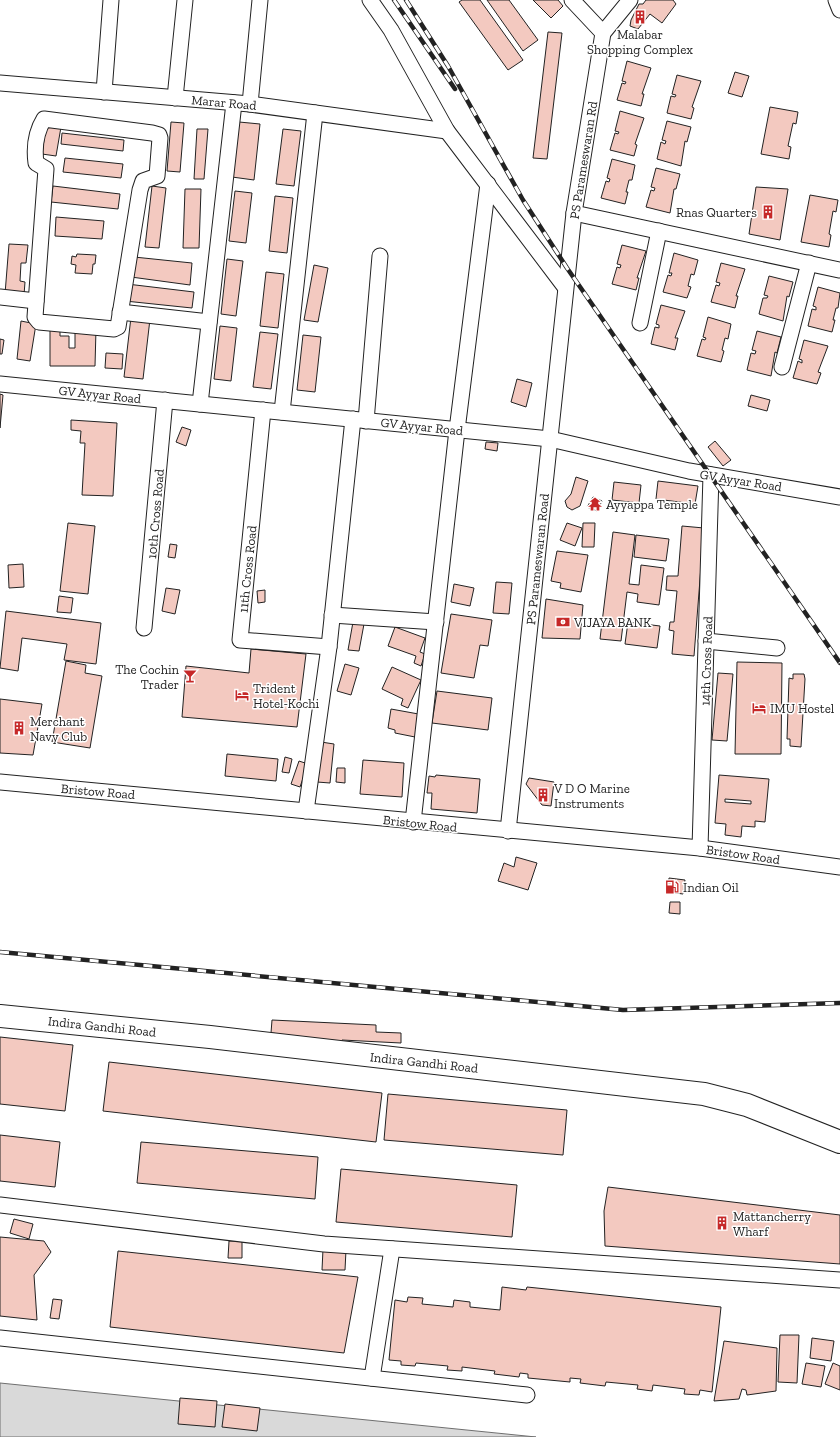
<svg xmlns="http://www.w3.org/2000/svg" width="840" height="1437" viewBox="0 0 840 1437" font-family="'Zilla Slab',serif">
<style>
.water{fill:#d9d9d9;stroke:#6f6f6f}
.building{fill:#f3c9c0;stroke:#222;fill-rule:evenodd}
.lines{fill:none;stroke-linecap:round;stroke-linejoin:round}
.minor-casing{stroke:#222;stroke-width:17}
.highway-casing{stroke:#222;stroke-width:24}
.minor{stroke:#fff;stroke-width:15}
.highway{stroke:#fff;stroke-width:22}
.rail-casing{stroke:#222;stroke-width:4.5}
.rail{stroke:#fff;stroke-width:3;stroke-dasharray:9;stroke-linecap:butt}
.labels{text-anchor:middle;stroke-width:3;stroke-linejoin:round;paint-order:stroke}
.poi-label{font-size:13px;fill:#222;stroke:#fff;text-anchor:start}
.street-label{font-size:13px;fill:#222;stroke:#fff}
</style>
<rect width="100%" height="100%" fill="#fff"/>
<path class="water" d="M0,1383L536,1437H0Z"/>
<g class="building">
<path d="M462,0H480L523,60L508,70L459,2Z"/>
<path d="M487,0H509L538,40L523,51Z"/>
<path d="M533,0H558L563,6L551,18Z"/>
<path d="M646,0H673L676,4L662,23L650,14L638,29L630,26L631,20L639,4H643Z"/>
<path d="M548,32L562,33L547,159L533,158Z"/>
<path d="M627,61L651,68L642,94H644L641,106L617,100L622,83L625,84L626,82L622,81Z"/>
<path d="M735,72L749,76L742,97L728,93Z"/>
<path d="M677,75L701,81L692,107L694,108L691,119L667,113L671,96L675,97L676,95L672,94Z"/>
<path d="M770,107L798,112L796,124L793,123L788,146L791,147L789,159L761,154Z"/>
<path d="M620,111L644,118L635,144L637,145L634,156L610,150L615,133L618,134L619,132L615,131Z"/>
<path d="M667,121L691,127L687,142L685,141L681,166L657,159L661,142L665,144L666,141L662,140Z"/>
<path d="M171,122L184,123L180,172L167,171Z"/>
<path d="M239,122L260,124L254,180L232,177Z"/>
<path d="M46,125L61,127L56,156L42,154Z"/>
<path d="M197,129H208L204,179H194Z"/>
<path d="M283,129L301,131L294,186L276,184Z"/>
<path d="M62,133L124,140L123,151L61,144Z"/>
<path d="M65,158L123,164L121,178L63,172Z"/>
<path d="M612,159L635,165L632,180H629L626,192H628L625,204L601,198L606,181L609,182L610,179L607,178Z"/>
<path d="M656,168L680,174L676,189H674L670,213L646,207L651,190L654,191L655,188L651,187Z"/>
<path d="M53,186L120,194L118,209L51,202Z"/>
<path d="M152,186L166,188L159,248L145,247Z"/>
<path d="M756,187L788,189L780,240L749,234Z"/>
<path d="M185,189H201L199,248H183Z"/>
<path d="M235,191L252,193L246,243L229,241Z"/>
<path d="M810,195L838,200L836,212L833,211L829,234L831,235L829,247L801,242Z"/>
<path d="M275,196L293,198L287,253L269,251Z"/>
<path d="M56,217L104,221L102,239L55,236Z"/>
<path d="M9,244L28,245L26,263H21L20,281L25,282L24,295L5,294Z"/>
<path d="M622,245L646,251L637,278H639L636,290L612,284L617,267L620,268L621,265L617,264Z"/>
<path d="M674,253L698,260L694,275L691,274L688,286L691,287L687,298L663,292L668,275L671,276L672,273H669Z"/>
<path d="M77,254L96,255L95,264H93L92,274L75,273L76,265L71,264L72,256L76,257Z"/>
<path d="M134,257L192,263L190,285L131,277Z"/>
<path d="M227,259L243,261L236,316L221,314Z"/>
<path d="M721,263L745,269L736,296H738L735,308L711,302L716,285L719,286L720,283L716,282Z"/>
<path d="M314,265L328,268L318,322L304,320Z"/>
<path d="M266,272L284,274L278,328L260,326Z"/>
<path d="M769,276L793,282L789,297L787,296L783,321L759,314L763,298H767L768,296L764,295Z"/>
<path d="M127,284L194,292L192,308L125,301Z"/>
<path d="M818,287L840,293L838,308H836L833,320H835L832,332L808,326L812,309L816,310V307L813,306Z"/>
<path d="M661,305L685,311L675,338H678L675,350L651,344L655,327L659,328V325L656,324Z"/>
<path d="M131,317L150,319L143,379L124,377Z"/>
<path d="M708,317L731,324L728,339L725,338L722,350L724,351L721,362L697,356L702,339L705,340L706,338L703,337Z"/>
<path d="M21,321L36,324L30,361L17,359Z"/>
<path d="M220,326L237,328L231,381L214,379Z"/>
<path d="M50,328H60V336H69V348H75V333H89L96,329L95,366H50Z"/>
<path d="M757,331L781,337L777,353L775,352L771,376L747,370L751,353L755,354L756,351L752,350Z"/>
<path d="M260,332L278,334L271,389L253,387Z"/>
<path d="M303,335L321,337L315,392L297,390Z"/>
<path d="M0,339L4,340L2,354H0Z"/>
<path d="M804,340L828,346L818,372L821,373L817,384L793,378L798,361L802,363V360L799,359Z"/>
<path d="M106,353L123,354L122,369L105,368Z"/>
<path d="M517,379L532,383L526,407L511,402Z"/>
<path d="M0,394L3,395L0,428Z"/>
<path d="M751,395L770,400L767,411L748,406Z"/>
<path d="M71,420L117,423L113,496L82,495L85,443H80L81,431L71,430Z"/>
<path d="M182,427L191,430L186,446L176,442Z"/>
<path d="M715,441L731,460L723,466L708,447Z"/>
<path d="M486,442L498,443L497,451L485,449Z"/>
<path d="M576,477L588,481L580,506L572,510L567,507L565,501L571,494Z"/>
<path d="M658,481L698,486L695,504L656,499Z"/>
<path d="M614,482L641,485L639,503L612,500Z"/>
<path d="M593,497L602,501L597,511L587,507Z"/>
<path d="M68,523L95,526L88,594L60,591Z"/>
<path d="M567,523L582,528L575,546L560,540Z"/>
<path d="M583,523H595L594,547H582Z"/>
<path d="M682,526L704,528L694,656L672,654L674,631L669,630L670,622H674L677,591L666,590L667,576H678Z"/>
<path d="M613,532L635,535L629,584L639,585L641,565L664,568L659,605L637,602L638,594L627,592L621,641L600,639Z"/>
<path d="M636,535L669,539L666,561L634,557Z"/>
<path d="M170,544L177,545L175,558L168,557Z"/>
<path d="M557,551L588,555L581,592L560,588L561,583L551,581Z"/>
<path d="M23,564L24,587L9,588L8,565Z"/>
<path d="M496,582L512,583L509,614L493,613Z"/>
<path d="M454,584L474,588L470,606L451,602Z"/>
<path d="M166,588L180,590L175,614L162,611Z"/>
<path d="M265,590V602L258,603L257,591Z"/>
<path d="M59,596L73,598L71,613L57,612Z"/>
<path d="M546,599L583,605L580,639L542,638Z"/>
<path d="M6,611L101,623L96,664L64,660L67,644L22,638L18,671L0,668Z"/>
<path d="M451,614L492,620L488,646L480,645L474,678L441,673Z"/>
<path d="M353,622L364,624L359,651L348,650Z"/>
<path d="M628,622L660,626L657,648L625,644Z"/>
<path d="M395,627L425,638L420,652L425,654L421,666L414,663L416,656L388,646Z"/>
<path d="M251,649L306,654L297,727L182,717L186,666L249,673Z"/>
<path d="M66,661L86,665L85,673L102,676L90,748L52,742Z"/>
<path d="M737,662L782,663L781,754H735Z"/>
<path d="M345,664L359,668L351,695L337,691Z"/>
<path d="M392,667L421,680L408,708L401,705L403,699L382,689Z"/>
<path d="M718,673L733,674L727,741L712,740Z"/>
<path d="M793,674H804L805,679L801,747L790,746V739H787L789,678L793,679Z"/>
<path d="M437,691L492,698L488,730L432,723Z"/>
<path d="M0,699L42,704L33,755L0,753Z"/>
<path d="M391,709L424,715L420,738L395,733V730L388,728Z"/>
<path d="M321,742L334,744L330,783L317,782Z"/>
<path d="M227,754L278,759L276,781L225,776Z"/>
<path d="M285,757L292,759L289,773L282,772Z"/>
<path d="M363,760L404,763L402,797L360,794Z"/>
<path d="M299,761L308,764L300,787L291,784Z"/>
<path d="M337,768H345V783L336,782Z"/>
<path d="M436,775L480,779L477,813L431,809L432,793H427L429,776L435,777Z"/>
<path d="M719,775L769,779L765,822L755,821V827L742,826L741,837L725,835L726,824L715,823ZM725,799L751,801V804L725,802Z"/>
<path d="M529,778L554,782L551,806L542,805L526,784Z"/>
<path d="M516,857L537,863L528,890L498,881L504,863L514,867Z"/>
<path d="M669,878L685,880L683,894L668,892Z"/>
<path d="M670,902H680V914L669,913Z"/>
<path d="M272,1020L376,1025V1032L401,1033V1043L342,1040V1048L280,1043V1034L271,1033Z"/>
<path d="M0,1037L73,1045L65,1111L0,1104Z"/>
<path d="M109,1062L382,1093L376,1142L103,1111Z"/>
<path d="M388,1094L567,1110L563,1155L384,1140Z"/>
<path d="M0,1135L60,1142L55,1187L0,1181Z"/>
<path d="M141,1142L318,1157L315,1199L137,1183Z"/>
<path d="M341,1169L517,1185L512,1237L336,1222Z"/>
<path d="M608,1187L840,1215V1264L605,1246L604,1211Z"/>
<path d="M14,1219L33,1224L29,1239L10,1233Z"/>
<path d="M0,1237L44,1241L51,1252L34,1275L37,1320L0,1316Z"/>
<path d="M229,1241H242V1258H228Z"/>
<path d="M323,1249L346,1250L345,1270H322Z"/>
<path d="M118,1251L358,1277L344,1353L110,1327Z"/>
<path d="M502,1287L526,1290L527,1287L721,1307L712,1392L700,1390L699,1395L684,1394L685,1389L653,1385L652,1391L637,1389L638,1385L606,1382L605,1386L580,1383L581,1379L570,1378V1382L528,1378V1374L520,1373L519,1377L494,1374L495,1371L462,1367V1371L447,1370L448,1366L416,1363L415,1366L401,1365V1361L389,1360L395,1300L407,1302L408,1297L423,1298L422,1304L453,1307L454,1300L470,1302V1307L500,1310Z"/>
<path d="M53,1299L62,1300L59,1319L50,1318Z"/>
<path d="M780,1335H799L797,1383L778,1382Z"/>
<path d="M812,1338L834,1341L831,1361L810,1358Z"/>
<path d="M724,1341L777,1348L776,1391L747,1395L746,1390L742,1389L739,1399L714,1401Z"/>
<path d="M806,1363L825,1366L821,1387L802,1384Z"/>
<path d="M833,1363L840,1366V1390L825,1384Z"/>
<path d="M180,1398L217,1401L215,1427L178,1424Z"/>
<path d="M225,1404L260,1408L257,1431L222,1427Z"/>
</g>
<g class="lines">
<g class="minor-casing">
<g id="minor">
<path d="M370,0L391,30L447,131L565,287"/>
<path d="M572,0L603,33"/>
<path d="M836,0L840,10"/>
<path d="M0,83L250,104L447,131"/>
<path d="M104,92L111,0"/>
<path d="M175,98L185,0"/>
<path d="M250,104L260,0"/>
<path d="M44,119L152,133L159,135L160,138L157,176L143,181L140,190L118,327L114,329L39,322L35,317L46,169L36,163C34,148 36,132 44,119Z"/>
<path d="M574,213L839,270"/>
<path d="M0,297L36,301"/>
<path d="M120,312L209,322"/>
<path d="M640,323L659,231"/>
<path d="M782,367L809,263"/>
<path d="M0,384L550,439L689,471L840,497"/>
<path d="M200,404L234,103"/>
<path d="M263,410L240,640L329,647"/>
<path d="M282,412L315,113"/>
<path d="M366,421L380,256"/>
<path d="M332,615L436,622"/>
<path d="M144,628L165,400"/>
<path d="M706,641L777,648"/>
<path d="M0,782L700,848L840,867"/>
<path d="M306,811L329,647L353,419"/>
<path d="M413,822L457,430L488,184"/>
<path d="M508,831L574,213L603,33L630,0"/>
<path d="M700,848L711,475"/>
<path d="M0,1205L324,1244L840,1280"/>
<path d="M0,1338L527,1395"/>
<path d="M372,1378L392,1249"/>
</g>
</g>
<g class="highway-casing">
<path id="highway" d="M0,1016L210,1037L704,1094L747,1105L840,1142"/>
</g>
<use href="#minor" class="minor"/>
<use href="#highway" class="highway"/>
<g class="rail-casing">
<g id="rail">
<path d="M394,0L455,89"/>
<path d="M406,0L448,66L523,200L567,268L840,663"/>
<path d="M0,952L623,1010L840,1003"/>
</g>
</g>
<use href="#rail" class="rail"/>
</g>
<defs>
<g id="building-bare" transform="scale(1.08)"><path d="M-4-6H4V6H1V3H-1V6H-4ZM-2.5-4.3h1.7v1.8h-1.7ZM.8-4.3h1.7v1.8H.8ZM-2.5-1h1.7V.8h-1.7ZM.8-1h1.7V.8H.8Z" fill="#c62828" stroke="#fff" stroke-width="2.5" paint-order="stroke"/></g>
<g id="temple-bare" transform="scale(1.08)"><path d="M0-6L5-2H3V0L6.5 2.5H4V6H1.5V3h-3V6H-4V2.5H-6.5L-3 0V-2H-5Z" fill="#c62828" stroke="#fff" stroke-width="2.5" paint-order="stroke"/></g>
<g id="bank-bare" transform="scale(1.08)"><path d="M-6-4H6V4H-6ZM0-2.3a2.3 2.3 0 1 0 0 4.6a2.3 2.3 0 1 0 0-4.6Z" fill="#c62828" stroke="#fff" stroke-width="2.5" paint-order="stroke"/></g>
<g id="bar-bare" transform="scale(1.08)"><path d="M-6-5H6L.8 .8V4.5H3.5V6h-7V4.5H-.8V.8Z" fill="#c62828" stroke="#fff" stroke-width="2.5" paint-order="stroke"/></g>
<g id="hotel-bare" transform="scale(1.08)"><path d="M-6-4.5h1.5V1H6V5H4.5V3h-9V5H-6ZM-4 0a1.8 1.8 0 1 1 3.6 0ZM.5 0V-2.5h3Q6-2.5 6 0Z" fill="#c62828" stroke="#fff" stroke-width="2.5" paint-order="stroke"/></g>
<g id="fuel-bare" transform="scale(1.08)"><path d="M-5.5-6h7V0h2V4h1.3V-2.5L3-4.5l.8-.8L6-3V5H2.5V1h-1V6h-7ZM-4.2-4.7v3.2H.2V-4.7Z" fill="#c62828" stroke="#fff" stroke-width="2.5" paint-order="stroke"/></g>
</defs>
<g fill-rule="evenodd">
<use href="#building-bare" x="640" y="17"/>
<use href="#building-bare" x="768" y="212"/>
<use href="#temple-bare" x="595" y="504"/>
<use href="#bank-bare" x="563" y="622"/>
<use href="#bar-bare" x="190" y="676"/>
<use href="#hotel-bare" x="242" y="695"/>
<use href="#hotel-bare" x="759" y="708"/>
<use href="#building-bare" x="19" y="728"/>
<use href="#building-bare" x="543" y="795"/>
<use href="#fuel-bare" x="672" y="887"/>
<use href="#building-bare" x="722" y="1223"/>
</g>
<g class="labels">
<g class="poi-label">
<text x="640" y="39" text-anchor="middle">Malabar<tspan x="640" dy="15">Shopping Complex</tspan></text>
<text x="757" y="217" text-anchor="end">Rnas Quarters</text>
<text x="606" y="509">Ayyappa Temple</text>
<text x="574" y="627">VIJAYA BANK</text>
<text x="179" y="674" text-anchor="end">The Cochin<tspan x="179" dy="15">Trader</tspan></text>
<text x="253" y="693">Trident<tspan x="253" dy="15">Hotel-Kochi</tspan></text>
<text x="770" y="713">IMU Hostel</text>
<text x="30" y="726">Merchant<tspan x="30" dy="15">Navy Club</tspan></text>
<text x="554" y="793">V D O Marine<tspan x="554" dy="15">Instruments</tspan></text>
<text x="683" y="892">Indian Oil</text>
<text x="733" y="1221">Mattancherry<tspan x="733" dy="15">Wharf</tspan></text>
</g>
<g class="street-label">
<text transform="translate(224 102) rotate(5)" y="5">Marar Road</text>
<text transform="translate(583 160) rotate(-81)" y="5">PS Parameswaran Rd</text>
<text transform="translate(100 394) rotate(6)" y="5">GV Ayyar Road</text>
<text transform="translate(422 426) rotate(6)" y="5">GV Ayyar Road</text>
<text transform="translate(741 480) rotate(9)" y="5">GV Ayyar Road</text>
<text transform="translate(155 514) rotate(-85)" y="5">10th Cross Road</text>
<text transform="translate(537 559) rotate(-84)" y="5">PS Parameswaran Road</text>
<text transform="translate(247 569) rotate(-84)" y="5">11th Cross Road</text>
<text transform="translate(706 661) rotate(-88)" y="5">14th Cross Road</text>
<text transform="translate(98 791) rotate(5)" y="5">Bristow Road</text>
<text transform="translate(420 823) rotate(6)" y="5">Bristow Road</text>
<text transform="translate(743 854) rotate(8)" y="5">Bristow Road</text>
<text transform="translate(102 1026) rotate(6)" y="5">Indira Gandhi Road</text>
<text transform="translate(424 1062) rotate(6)" y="5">Indira Gandhi Road</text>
</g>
</g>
</svg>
